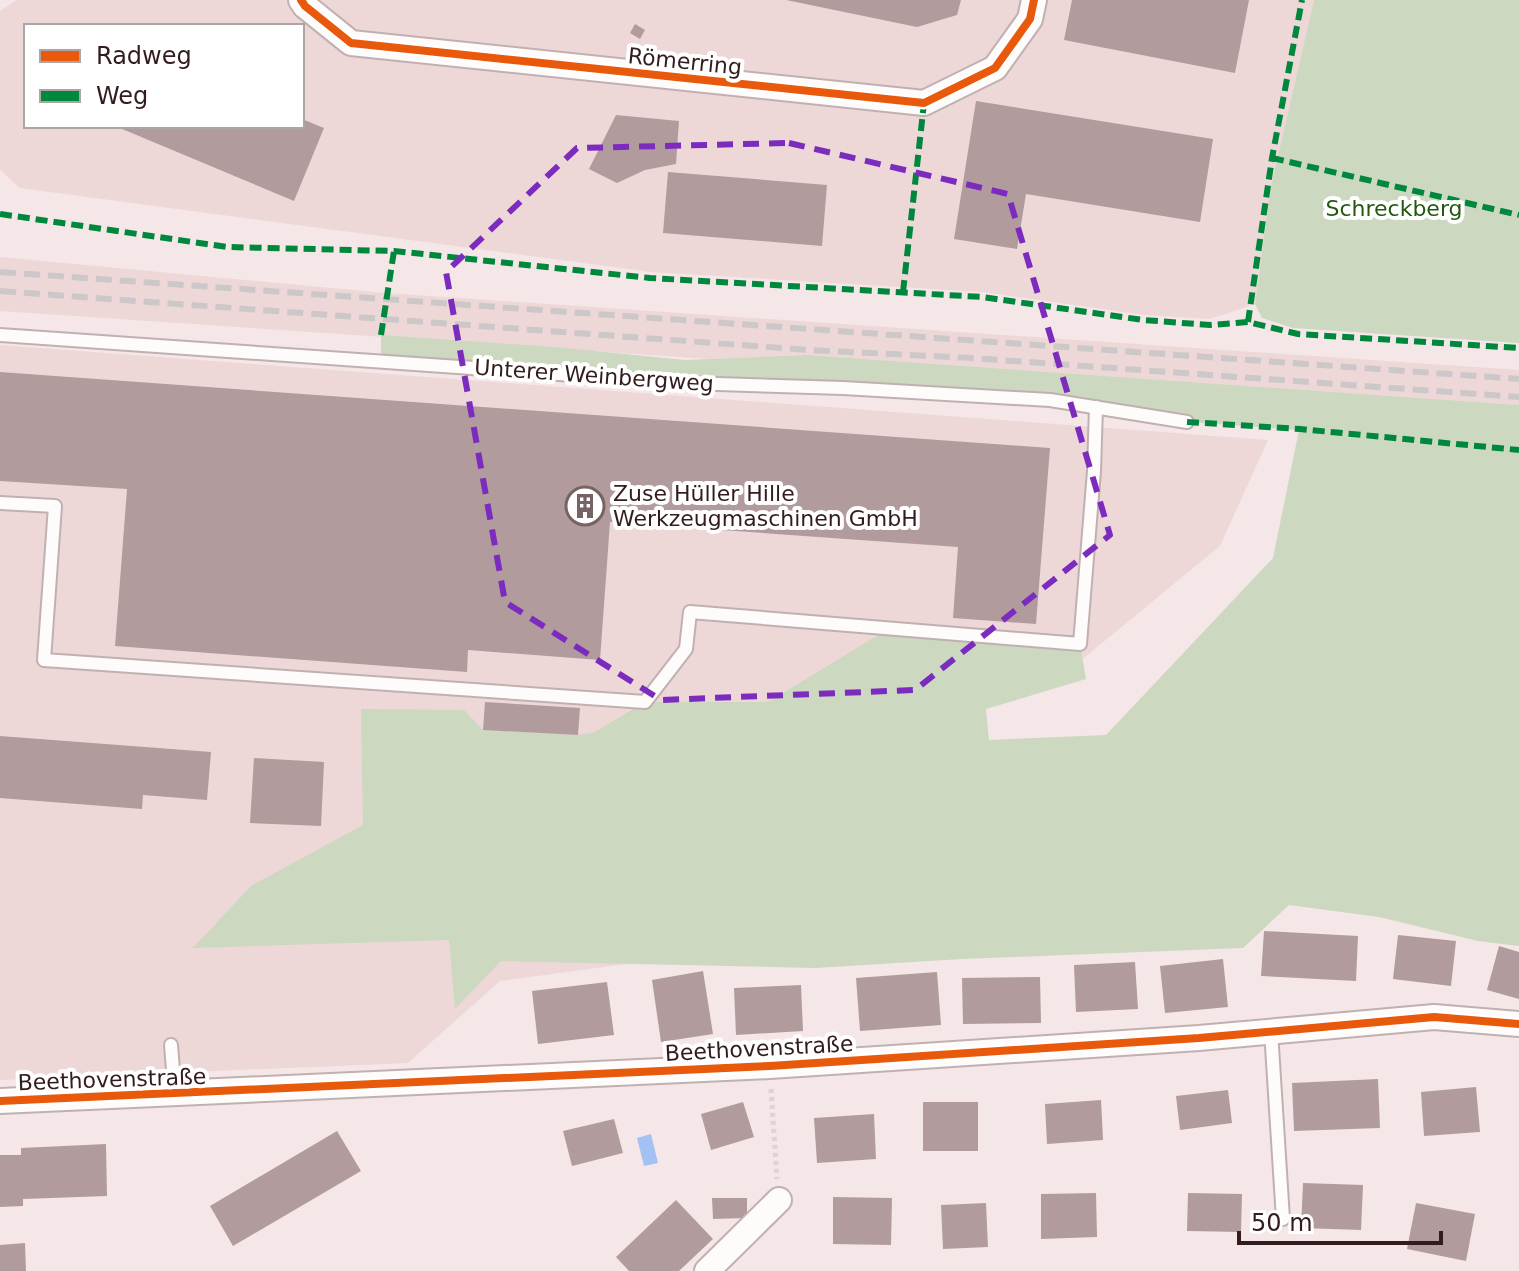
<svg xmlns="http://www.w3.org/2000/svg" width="1519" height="1271" viewBox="0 0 1519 1271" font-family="'DejaVu Sans',sans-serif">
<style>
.built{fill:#eed7d7;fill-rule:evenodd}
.green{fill:#ccd8c0}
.water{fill:#a4c1f4}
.building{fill:#b29b9c}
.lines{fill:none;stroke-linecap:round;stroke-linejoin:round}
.lane-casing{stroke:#c1b0b1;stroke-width:16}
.street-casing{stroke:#c1b0b1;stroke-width:28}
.path{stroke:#dad4d5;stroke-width:5;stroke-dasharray:4 4;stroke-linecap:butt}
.lane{stroke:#fefbfb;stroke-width:12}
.street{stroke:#fefbfb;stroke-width:24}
.rail{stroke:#ccc7c8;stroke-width:6;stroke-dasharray:16 8;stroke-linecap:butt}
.quiet{stroke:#00873e;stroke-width:6;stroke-dasharray:12 6;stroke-linecap:butt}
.cycleway-casing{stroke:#fff;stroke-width:13}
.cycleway{stroke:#e8590c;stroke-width:8}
.marked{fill:none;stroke:#7b2cbf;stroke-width:6;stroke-dasharray:16 10;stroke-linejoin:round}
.labels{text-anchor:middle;stroke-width:8;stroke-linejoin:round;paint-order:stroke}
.street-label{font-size:22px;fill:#331c1d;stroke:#fff}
.park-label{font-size:22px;fill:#24580e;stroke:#fff}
.poi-label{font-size:22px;fill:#331c1d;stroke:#fff;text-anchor:start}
</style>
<rect width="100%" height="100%" fill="#f5e7e7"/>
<g class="built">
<path d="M17,0H1314L1271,186L1255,304L1210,319L1144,315L983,292L651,272L20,188L0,170V11ZM26,26H302V126H26Z"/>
<path d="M0,257L386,293L1519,370V405L807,355L708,359L0,311Z"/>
<path d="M0,345L1268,440L1220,546L1068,671L967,655L959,919L500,981L408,1063L0,1080Z"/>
</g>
<g class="green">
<path d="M1314,0H1519V343L1293,328L1262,318L1255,304L1271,186Z"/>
<path d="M381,335L554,347L685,360L807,355L1519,405V946L1478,941L1379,917L1289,905L1243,948L962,959L815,968L501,961L455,1009L449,940L193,948L251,886L363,825L361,709L464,710L483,730L578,735L593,733L645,702H768L890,628L1080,644L1086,679L986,709L989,740L1106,735L1273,558L1299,430L1187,422L1050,400L381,361Z"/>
</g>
<path class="water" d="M651,1134L658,1163L644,1166L637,1138Z"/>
<g class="building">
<path d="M786,0H961L957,15L917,27Z"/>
<path d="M1072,0H1249L1235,73L1064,40Z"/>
<path d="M635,24L645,30L640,39L630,33Z"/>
<path d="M976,101L1213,139L1200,222L1026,194L1017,249L954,239Z"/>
<path d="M616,115L679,121L676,164L645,170L617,183L589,169Z"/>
<path d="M302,119L324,128L294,201L115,126H302Z"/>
<path d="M668,172L827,185L822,246L663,233Z"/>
<path d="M0,372L1050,448L1036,624L953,618L958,547L610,522L600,660L468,650L467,672L115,646L127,489L0,481Z"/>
<path d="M485,702L580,708L578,735L483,730Z"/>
<path d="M0,736L211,752L207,800L143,795L142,809L0,798Z"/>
<path d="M254,758L324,762L321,826L250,823Z"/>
<path d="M1264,931L1358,936L1356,981L1261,976Z"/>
<path d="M1398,935L1456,941L1451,986L1393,979Z"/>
<path d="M1499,946L1519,952V999L1487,990Z"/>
<path d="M1223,959L1228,1007L1165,1013L1160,966Z"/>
<path d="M1135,962L1138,1009L1076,1012L1074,965Z"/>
<path d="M703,971L713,1034L661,1042L652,980Z"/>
<path d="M937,972L941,1025L860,1031L856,978Z"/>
<path d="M1040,977L1041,1023L963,1024L962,978Z"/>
<path d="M607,982L614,1035L538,1044L532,991Z"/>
<path d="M801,985L803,1031L736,1035L734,988Z"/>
<path d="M1378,1079L1380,1128L1294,1131L1292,1083Z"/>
<path d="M1476,1087L1480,1132L1424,1136L1421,1092Z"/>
<path d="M1228,1090L1232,1123L1180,1130L1176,1096Z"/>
<path d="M1101,1100L1103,1140L1047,1144L1045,1104Z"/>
<path d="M743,1102L754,1137L711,1150L701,1114Z"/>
<rect x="923" y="1102" width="55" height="49"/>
<path d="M874,1114L876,1159L817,1163L814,1118Z"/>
<path d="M614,1119L623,1153L572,1166L563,1131Z"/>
<path d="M337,1131L361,1171L233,1246L210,1206Z"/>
<path d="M106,1144L107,1196L23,1199V1206L0,1207V1155H21V1148Z"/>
<path d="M1303,1183L1363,1185L1361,1230L1301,1228Z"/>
<path d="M1096,1193L1097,1237L1041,1239V1194Z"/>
<path d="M1188,1193L1242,1194L1241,1232L1187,1231Z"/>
<path d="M833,1197L892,1198L891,1245L833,1244Z"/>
<path d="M712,1198H747V1218L713,1219Z"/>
<path d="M676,1200L713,1239L679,1271H629L616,1257Z"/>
<path d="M986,1203L988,1247L943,1249L941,1205Z"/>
<path d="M1416,1203L1475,1214L1466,1261L1407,1249Z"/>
<path d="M25,1243L26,1271H0V1245Z"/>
</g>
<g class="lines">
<g class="lane-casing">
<g id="lane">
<path d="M0,335L687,383L843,388L1050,400L1187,422"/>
<path d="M0,503L55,506L44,660L645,702L686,649L690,612L1080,644L1094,471L1096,407"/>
<path d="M1271,1031L1283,1219"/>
<path d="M171,1045L175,1095"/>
</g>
</g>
<g class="street-casing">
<g id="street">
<path d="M301,0L305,6L351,43L924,103L995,68L1030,19L1034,0"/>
<path d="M0,1101L770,1066L1199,1038L1434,1017L1519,1024"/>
<path d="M707,1271L779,1200"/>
</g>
</g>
<path class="path" d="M771,1089L777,1179"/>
<use href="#lane" class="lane"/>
<use href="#street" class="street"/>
<g class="rail">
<path d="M0,272L1519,379"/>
<path d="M0,291L809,350L972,358L1519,397"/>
</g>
<g class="quiet">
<path d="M1272,158L1519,215"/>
<path d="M0,214L227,247L394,251L650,278L982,297L1143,320L1210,325L1248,322L1298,334L1519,348"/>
<path d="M903,292L924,103"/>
<path d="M1248,322L1272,158L1302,0"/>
<path d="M381,335L394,251"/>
<path d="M1187,422L1300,429L1519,450"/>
</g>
<g class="cycleway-casing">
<g id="cycleway">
<path d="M301,0L305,6L351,43L924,103L995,68L1030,19L1034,0"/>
<path d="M0,1101L770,1066L1199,1038L1434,1017L1519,1024"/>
</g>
</g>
<use href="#cycleway" class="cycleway"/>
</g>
<path class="marked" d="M789,143L1008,194L1110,535L915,690L661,700L505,602L446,272L577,148Z"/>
<defs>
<g id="building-ring" transform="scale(2)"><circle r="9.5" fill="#fff" stroke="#776364" stroke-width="1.5"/><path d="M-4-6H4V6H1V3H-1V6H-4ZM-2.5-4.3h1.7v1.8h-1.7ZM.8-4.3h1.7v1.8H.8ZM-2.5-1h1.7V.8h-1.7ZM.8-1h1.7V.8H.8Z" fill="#776364"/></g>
</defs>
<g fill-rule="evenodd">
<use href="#building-ring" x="585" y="506"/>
</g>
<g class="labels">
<g class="street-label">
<text transform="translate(685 61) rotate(6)" y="8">Römerring</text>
<text transform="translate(594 375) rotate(4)" y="8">Unterer Weinbergweg</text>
<text transform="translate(759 1048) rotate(-3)" y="8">Beethovenstraße</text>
<text transform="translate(112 1079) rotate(-2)" y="8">Beethovenstraße</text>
</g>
<g class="park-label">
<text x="1394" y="216">Schreckberg</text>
</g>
<g class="poi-label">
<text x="613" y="501">Zuse Hüller Hille<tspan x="613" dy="25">Werkzeugmaschinen GmbH</tspan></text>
</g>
</g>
<rect x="24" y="24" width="280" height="104" fill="#ffffff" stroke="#ada4a5" stroke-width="2"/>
<rect x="40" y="50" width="40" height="12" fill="#e8590c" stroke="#ada4a5" stroke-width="2"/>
<text x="96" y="64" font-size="24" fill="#331c1d">Radweg</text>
<rect x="40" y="90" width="40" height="12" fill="#00873e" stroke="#ada4a5" stroke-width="2"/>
<text x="96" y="104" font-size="24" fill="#331c1d">Weg</text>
<path d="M1239 1231v12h202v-12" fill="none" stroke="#331c1d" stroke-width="4"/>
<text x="1251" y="1231" font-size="24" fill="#331c1d" stroke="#ffffff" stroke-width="6" paint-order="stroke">50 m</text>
</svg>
